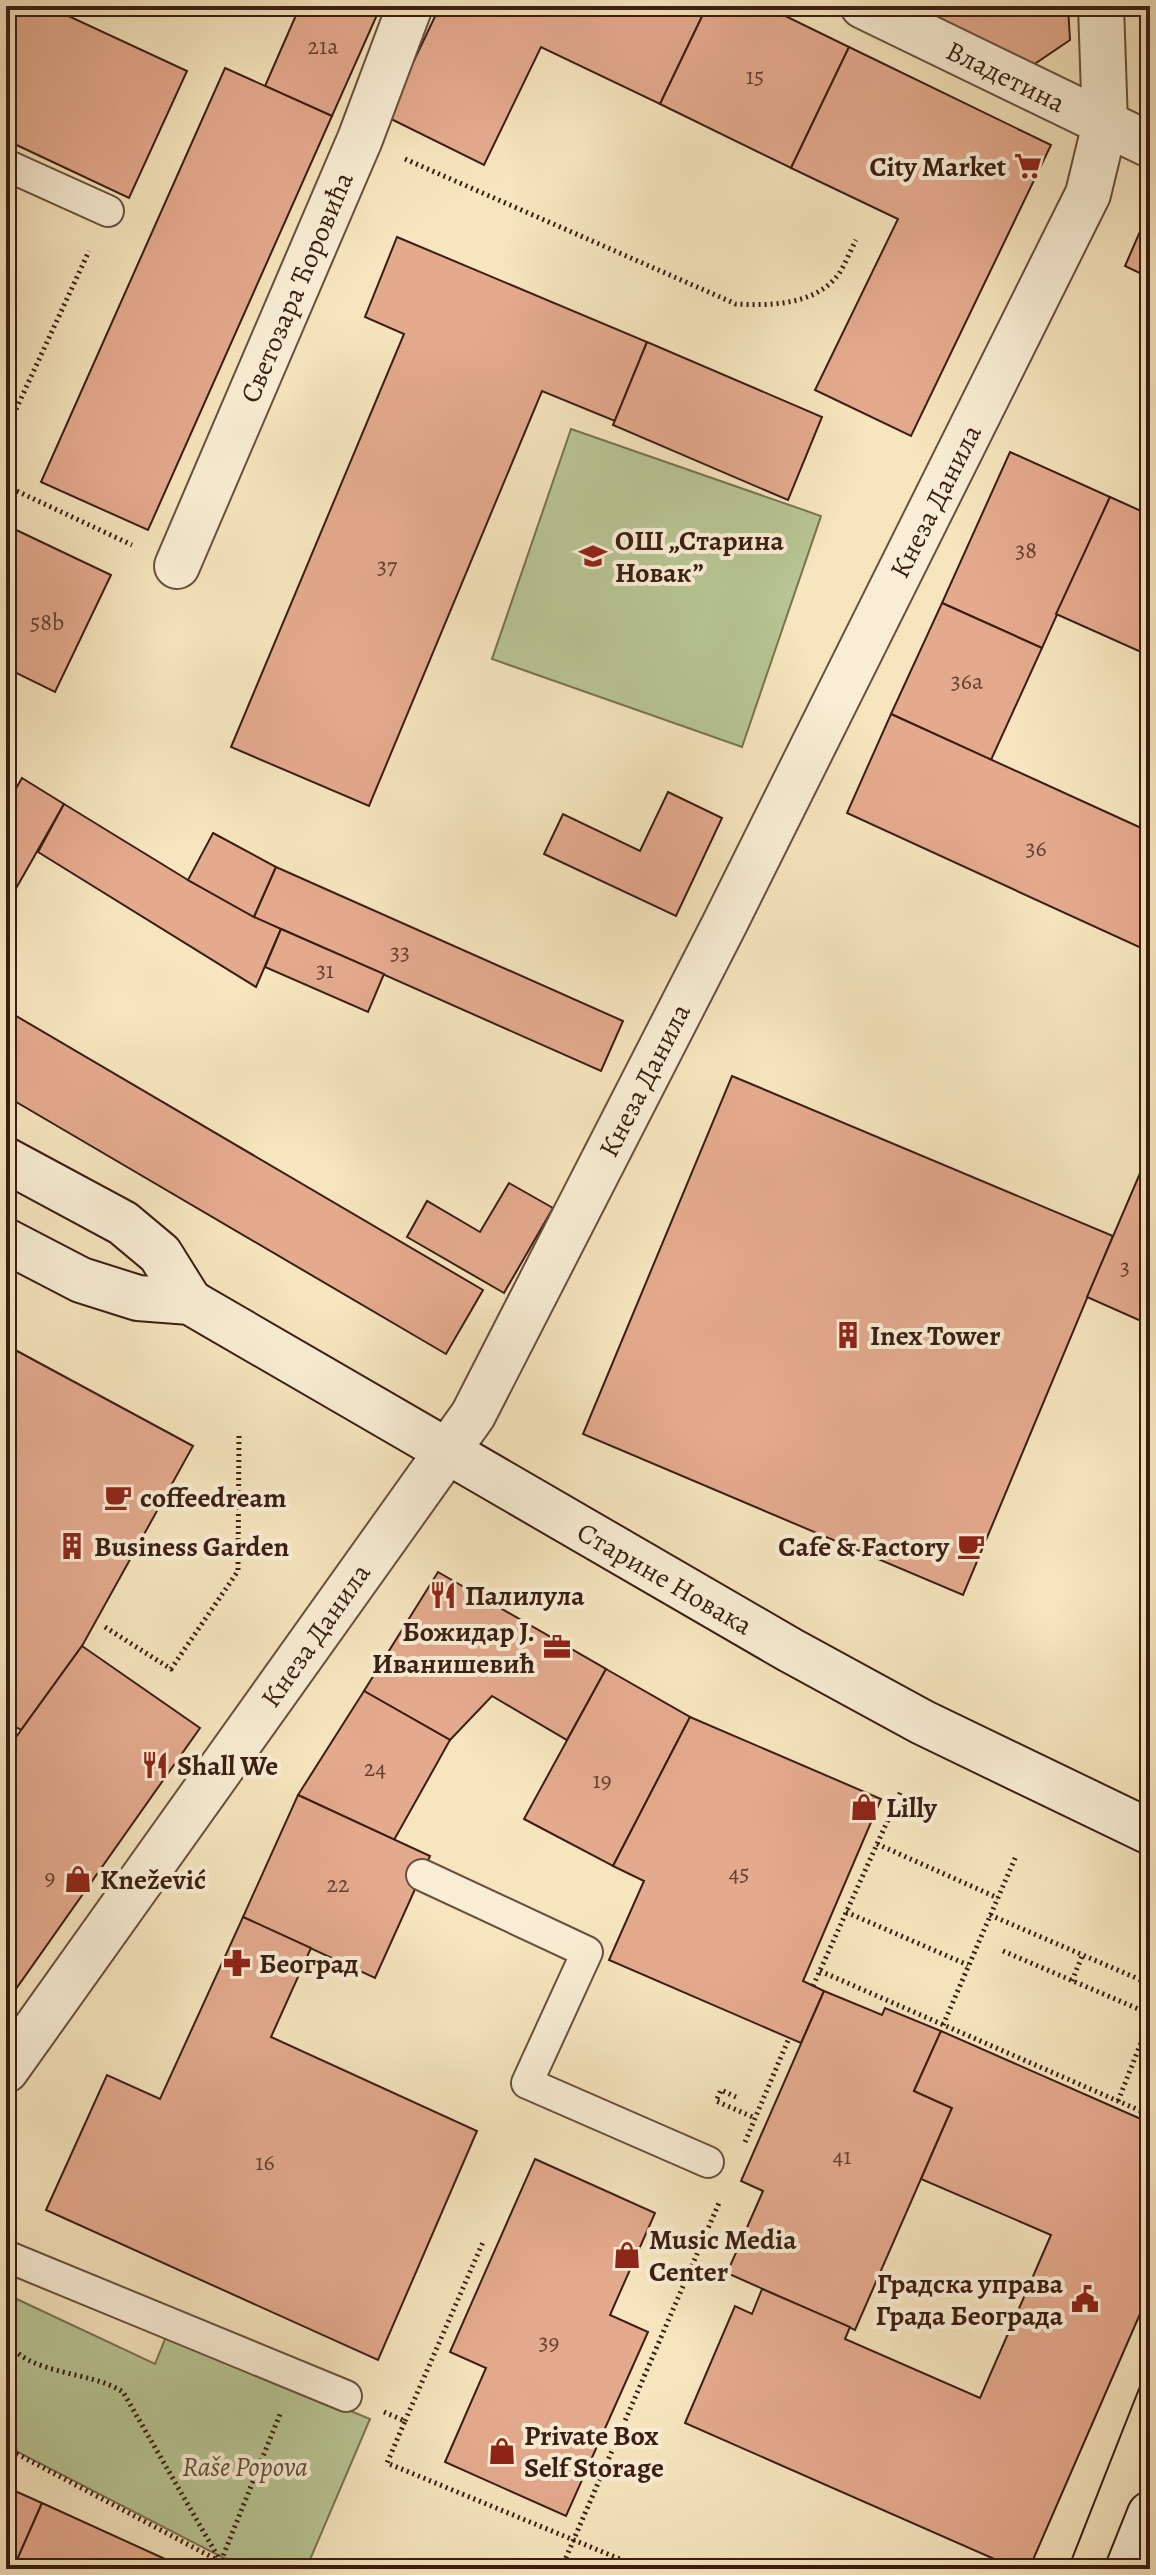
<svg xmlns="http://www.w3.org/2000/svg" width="1156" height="2575" viewBox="0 0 1156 2575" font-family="Alegreya,serif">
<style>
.green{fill:#b8c594;stroke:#797253;stroke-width:2}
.building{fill:#e4aa8e;stroke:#3a1e12;stroke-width:2}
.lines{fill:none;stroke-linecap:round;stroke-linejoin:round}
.service-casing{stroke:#69503d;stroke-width:34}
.minor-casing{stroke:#69503d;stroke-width:48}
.secondary-casing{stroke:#3a1e12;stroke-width:48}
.path{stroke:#3a1e12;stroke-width:5;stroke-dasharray:2 4;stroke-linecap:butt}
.service{stroke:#f9eed5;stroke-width:30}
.minor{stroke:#f9eed5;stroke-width:44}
.secondary{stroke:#f9eed5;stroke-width:44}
.tram{stroke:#3a1e12;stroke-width:2}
.labels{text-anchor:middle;stroke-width:8;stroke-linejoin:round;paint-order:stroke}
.number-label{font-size:24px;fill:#644131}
.street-label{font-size:28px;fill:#3a1e12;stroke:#f9eed5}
.poi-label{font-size:28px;font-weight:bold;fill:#3a1e12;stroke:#f9eed5;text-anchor:start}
.park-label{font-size:28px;font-style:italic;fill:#605039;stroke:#f9eed5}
</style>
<rect width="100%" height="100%" fill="#f6e5be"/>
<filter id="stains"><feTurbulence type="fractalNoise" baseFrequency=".0025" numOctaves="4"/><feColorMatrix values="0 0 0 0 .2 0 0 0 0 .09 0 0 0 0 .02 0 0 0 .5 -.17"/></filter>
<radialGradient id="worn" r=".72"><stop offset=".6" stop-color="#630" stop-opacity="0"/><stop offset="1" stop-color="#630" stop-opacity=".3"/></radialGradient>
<g class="green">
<path d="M571,429L821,516L742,747L492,659Z"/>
<path d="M6,2294L155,2364L167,2334L370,2419L306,2569H245L6,2446Z"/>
</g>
<g class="building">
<path d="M6,6H47L187,71L129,198L6,140Z"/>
<path d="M300,6H381L332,116L265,86Z"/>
<path d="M440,6H707L660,104L541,47L484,165L387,117Z"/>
<path d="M707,6H765L849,47L791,168L660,104Z"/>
<path d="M915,6H944L938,18Z"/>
<path d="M944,6H1068L1070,40L1033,65L938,18Z"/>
<path d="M849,47L1051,145L911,436L815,390L898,219L791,168Z"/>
<path d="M225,68L332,116L148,530L41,482Z"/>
<path d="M1148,213L1150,214V278L1125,266Z"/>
<path d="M397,237L647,342L615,421L542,391L369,806L231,747L404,334L365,317Z"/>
<path d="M647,342L822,417L788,500L613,425Z"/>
<path d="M1010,452L1110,497L1042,648L942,603Z"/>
<path d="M1110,497L1150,515V656L1056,614Z"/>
<path d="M12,528L111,575L55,692L6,668V541Z"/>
<path d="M942,603L1042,648L991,760L891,714Z"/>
<path d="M891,714L1150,832V952L847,813Z"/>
<path d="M22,778L64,804L6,906V806Z"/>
<path d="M668,792L722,818L676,916L544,854L563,814L640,851Z"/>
<path d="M64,804L188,880L281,929L256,987L38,852Z"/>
<path d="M213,833L276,867L254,917L188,880Z"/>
<path d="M276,867L623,1021L601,1071L254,917Z"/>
<path d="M281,929L384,974L368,1012L265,967Z"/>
<path d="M6,1010L483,1290L446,1354L6,1096Z"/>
<path d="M732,1076L1113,1236L963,1595L583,1434Z"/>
<path d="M1150,1150V1325L1087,1297Z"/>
<path d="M509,1183L553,1208L504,1293L407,1237L427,1201L480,1232Z"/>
<path d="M6,1345L193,1446L82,1646L21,1730L6,1721Z"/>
<path d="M438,1572L606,1669L567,1740L492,1696L450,1740L364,1691Z"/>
<path d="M82,1646L200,1728L6,2003V1751Z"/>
<path d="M606,1669L690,1717L613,1866L524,1819Z"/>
<path d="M364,1691L450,1740L394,1840L298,1795Z"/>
<path d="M690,1717L881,1799L803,1981L824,1991L801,2043L609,1960L644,1881L613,1866Z"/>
<path d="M298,1795L430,1856L375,1978L243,1917Z"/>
<path d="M243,1917L311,1948L271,2037L477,2131L378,2360L46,2210L107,2075L160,2099Z"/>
<path d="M824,1991L882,2015L885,2008L941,2031L914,2091L952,2108L855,2330L727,2273L763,2191L741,2181Z"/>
<path d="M941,2031L1150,2123V2291L1029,2569H1017L685,2423L735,2306L752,2314L762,2289L850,2327L845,2339L980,2398L1051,2235L921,2179L952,2108L914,2091Z"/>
<path d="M535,2159L655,2213L610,2315L648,2332L566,2516L445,2462L486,2368L450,2352Z"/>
<path d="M6,2487L42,2503L13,2569H6Z"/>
<path d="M42,2503L187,2569H13Z"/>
</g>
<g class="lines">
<g class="service-casing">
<g id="service">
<path d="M6,165L108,211"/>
<path d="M422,1875L587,1952L527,2083L708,2162"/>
<path d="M6,2256L346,2396"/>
</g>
</g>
<g class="minor-casing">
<g id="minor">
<path d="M863,6L1150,145"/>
<path d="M177,566L360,139L410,6"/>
<path d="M6,2070L473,1415L725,923L1088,194L1105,124L1101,6"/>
</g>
</g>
<g class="secondary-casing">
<g id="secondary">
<path d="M6,1160L123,1223L160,1254L190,1302"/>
<path d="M6,1241L81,1280L138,1298L190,1302L790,1650L922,1722L1150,1832"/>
<path d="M1128,2569L1150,2514"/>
</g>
</g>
<g class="path">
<path d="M405,159L736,304C770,306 815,305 838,275C845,265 850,251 856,240"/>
<path d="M6,431L89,251"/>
<path d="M6,486L132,545"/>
<path d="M105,1627L171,1669L238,1571L239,1435"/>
<path d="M877,1844L998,1898"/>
<path d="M846,1912L968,1965"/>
<path d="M990,1915L1150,1984"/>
<path d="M1003,1951L1150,2014"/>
<path d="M820,1971L1150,2115"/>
<path d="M1072,1981L1082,1956"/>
<path d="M813,1986L901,1791"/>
<path d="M943,2025L1016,1856"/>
<path d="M736,2097L721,2090L716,2101L755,2118"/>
<path d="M1118,2101L1150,2020"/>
<path d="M745,2142L789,2038"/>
<path d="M6,2341C30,2376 89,2370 123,2392L221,2562"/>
<path d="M384,2412L405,2421L387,2463L644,2569"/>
<path d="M405,2421L483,2242"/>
<path d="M6,2448L221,2562L229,2569"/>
<path d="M221,2561L280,2414"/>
<path d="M561,2569L719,2203"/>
</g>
<use href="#service" class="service"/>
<use href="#minor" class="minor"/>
<use href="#secondary" class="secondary"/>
<path class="tram" d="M1068,2569L1150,2361"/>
</g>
<defs>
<g id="supermarket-bare" transform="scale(2.16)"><path d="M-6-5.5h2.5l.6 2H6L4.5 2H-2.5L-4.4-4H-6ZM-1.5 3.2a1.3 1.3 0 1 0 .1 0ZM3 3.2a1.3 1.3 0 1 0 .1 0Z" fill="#8f2418" stroke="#f9eed5" stroke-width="2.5" paint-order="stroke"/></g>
<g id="school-bare" transform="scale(2.16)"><path d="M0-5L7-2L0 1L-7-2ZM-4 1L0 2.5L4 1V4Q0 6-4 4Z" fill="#8f2418" stroke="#f9eed5" stroke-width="2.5" paint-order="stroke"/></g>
<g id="building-bare" transform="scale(2.16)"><path d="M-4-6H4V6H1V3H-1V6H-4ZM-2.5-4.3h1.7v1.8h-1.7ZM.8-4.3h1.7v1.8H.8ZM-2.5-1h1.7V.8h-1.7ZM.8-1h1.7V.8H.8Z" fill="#8f2418" stroke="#f9eed5" stroke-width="2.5" paint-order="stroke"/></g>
<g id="cafe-bare" transform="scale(2.16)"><path d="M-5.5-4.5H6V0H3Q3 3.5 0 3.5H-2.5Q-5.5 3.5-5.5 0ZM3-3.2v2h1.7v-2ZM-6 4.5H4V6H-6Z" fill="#8f2418" stroke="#f9eed5" stroke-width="2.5" paint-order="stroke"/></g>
<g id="restaurant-bare" transform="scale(2.16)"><path d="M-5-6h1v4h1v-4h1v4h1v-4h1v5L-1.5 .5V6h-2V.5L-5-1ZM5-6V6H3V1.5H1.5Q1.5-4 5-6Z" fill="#8f2418" stroke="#f9eed5" stroke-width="2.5" paint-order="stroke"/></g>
<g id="office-bare" transform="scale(2.16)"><path d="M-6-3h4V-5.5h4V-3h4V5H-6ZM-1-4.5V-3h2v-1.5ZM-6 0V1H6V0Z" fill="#8f2418" stroke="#f9eed5" stroke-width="2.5" paint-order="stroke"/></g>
<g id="shop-bare" transform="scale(2.16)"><path d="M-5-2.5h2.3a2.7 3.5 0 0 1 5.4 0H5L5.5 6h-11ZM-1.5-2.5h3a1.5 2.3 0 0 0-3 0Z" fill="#8f2418" stroke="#f9eed5" stroke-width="2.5" paint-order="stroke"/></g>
<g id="pharmacy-bare" transform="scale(2.16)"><path d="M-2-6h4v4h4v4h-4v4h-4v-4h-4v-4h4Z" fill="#8f2418" stroke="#f9eed5" stroke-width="2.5" paint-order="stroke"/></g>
<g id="civic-bare" transform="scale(2.16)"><path d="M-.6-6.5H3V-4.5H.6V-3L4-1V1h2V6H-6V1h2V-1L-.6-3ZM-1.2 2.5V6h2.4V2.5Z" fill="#8f2418" stroke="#f9eed5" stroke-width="2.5" paint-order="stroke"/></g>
</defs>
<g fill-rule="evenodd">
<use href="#supermarket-bare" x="1028" y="166"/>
<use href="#school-bare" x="593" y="556"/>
<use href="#building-bare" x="848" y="1335"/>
<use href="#cafe-bare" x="118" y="1497"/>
<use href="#building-bare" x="72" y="1546"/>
<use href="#cafe-bare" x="971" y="1546"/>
<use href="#restaurant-bare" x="443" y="1595"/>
<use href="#office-bare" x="557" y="1647"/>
<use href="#restaurant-bare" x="155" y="1765"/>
<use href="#shop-bare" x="864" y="1807"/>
<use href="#shop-bare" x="78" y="1879"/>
<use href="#pharmacy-bare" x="237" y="1963"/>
<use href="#shop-bare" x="627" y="2255"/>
<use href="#civic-bare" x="1085" y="2299"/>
<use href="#shop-bare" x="502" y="2451"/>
</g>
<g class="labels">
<g class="number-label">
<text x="323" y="54">21a</text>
<text x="755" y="84">15</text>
<text x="1026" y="558">38</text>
<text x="387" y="574">37</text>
<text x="47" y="630">58b</text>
<text x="967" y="689">36a</text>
<text x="1036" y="856">36</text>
<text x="400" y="960">33</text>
<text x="325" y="978">31</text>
<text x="1125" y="1275">3</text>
<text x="375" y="1776">24</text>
<text x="602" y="1788">19</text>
<text x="739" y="1881">45</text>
<text x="50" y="1885">9</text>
<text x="338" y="1892">22</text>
<text x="842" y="2164">41</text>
<text x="265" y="2170">16</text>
<text x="549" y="2350">39</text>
</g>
<g class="street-label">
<text transform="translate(1006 76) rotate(26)" y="10">Владетина</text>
<text transform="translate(296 287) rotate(-67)" y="10">Светозара Ћоровића</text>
<text transform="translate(935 501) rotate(-63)" y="10">Кнеза Данила</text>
<text transform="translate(644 1080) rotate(-63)" y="10">Кнеза Данила</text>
<text transform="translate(665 1578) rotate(30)" y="10">Старине Новака</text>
<text transform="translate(315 1635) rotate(-55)" y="10">Кнеза Данила</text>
</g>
<g class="poi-label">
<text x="1006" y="176" text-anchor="end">City Market</text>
<text x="615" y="550">ОШ „Старина<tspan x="615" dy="32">Новак”</tspan></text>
<text x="870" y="1345">Inex Tower</text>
<text x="140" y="1507">coffeedream</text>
<text x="94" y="1556">Business Garden</text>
<text x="949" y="1556" text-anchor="end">Cafe &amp; Factory</text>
<text x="465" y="1605">Палилула</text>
<text x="535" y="1641" text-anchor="end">Божидар Ј.<tspan x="535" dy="32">Иванишевић</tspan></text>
<text x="177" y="1775">Shall We</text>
<text x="886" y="1817">Lilly</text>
<text x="100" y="1889">Knežević</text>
<text x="259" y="1973">Београд</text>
<text x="649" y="2249">Music Media<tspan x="649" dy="32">Center</tspan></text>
<text x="1063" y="2293" text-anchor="end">Градска управа<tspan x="1063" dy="32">Града Београда</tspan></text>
<text x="524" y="2445">Private Box<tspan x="524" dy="32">Self Storage</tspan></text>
</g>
<g class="park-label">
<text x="245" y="2476">Raše Popova</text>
</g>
</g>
<rect width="1156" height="2575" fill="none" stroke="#f6e5be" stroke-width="32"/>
<rect x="8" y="8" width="1140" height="2559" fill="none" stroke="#3a1e12" stroke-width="4"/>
<rect x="16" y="16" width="1124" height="2543" fill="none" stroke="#3a1e12" stroke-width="2"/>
<rect width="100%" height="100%" filter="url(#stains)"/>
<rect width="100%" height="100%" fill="url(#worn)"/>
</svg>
